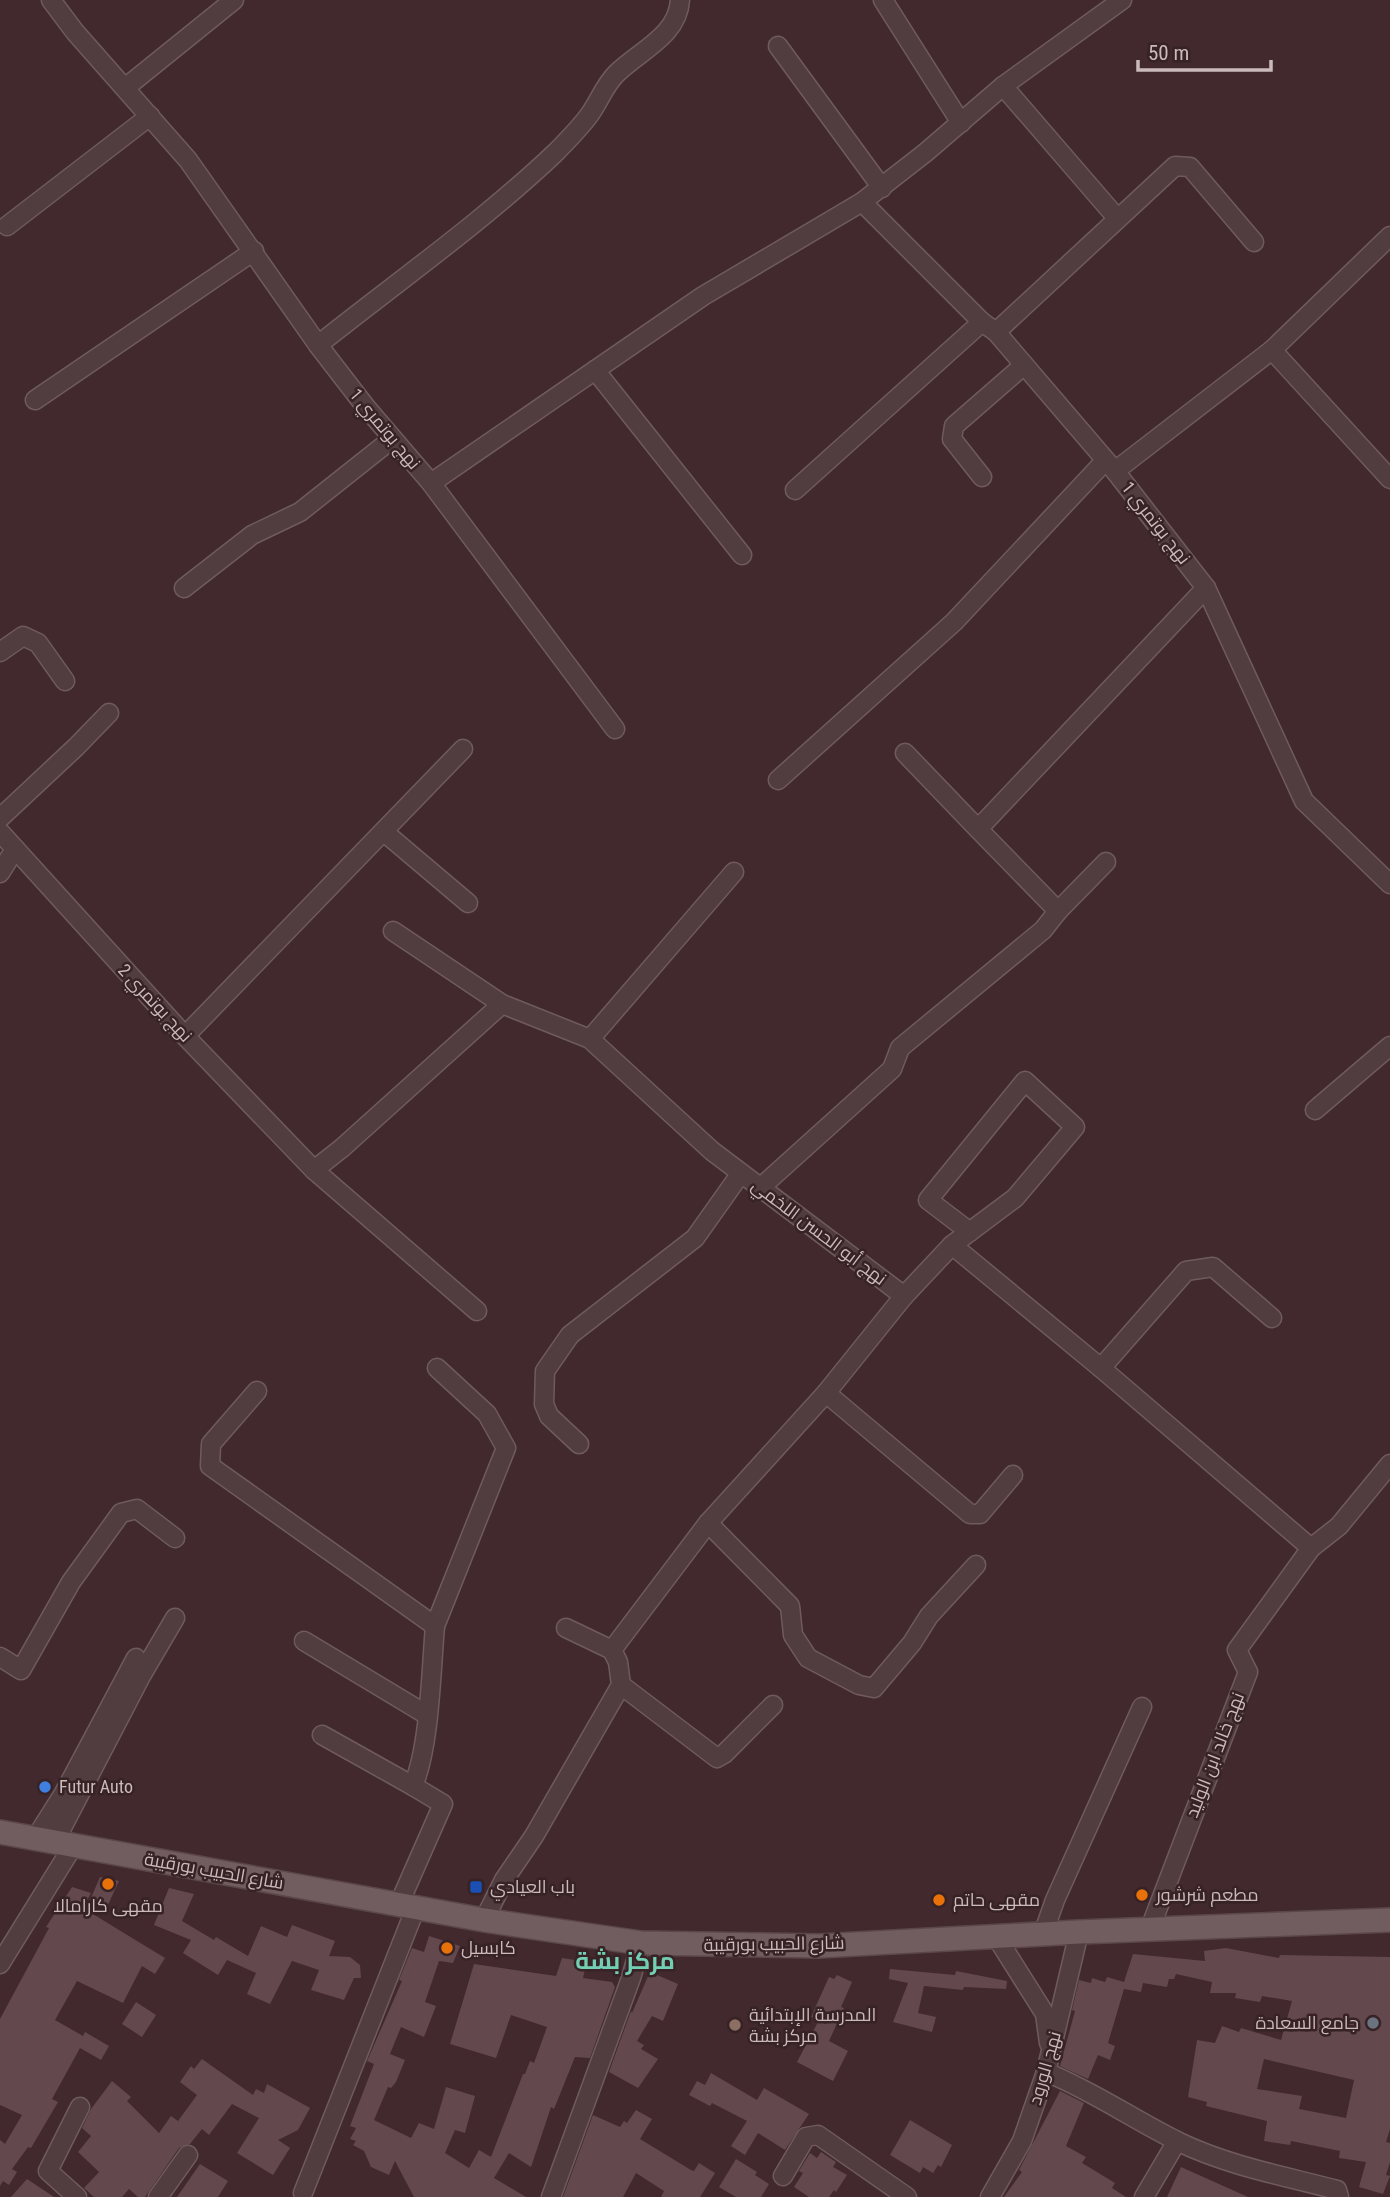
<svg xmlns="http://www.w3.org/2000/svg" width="1390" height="2197" viewBox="0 0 1390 2197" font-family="'Roboto Condensed',Cairo,sans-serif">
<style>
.building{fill:#63494d;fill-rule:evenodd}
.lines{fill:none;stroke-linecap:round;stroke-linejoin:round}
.minor-casing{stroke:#6f5b5e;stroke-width:21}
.major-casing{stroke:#5b4749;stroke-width:26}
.minor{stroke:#513d40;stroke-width:18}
.major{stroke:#715c5f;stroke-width:23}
.shop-dot{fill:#3f7fe0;stroke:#372225;stroke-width:2.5}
.food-dot{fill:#e8710a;stroke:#372225;stroke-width:2.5}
.transit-dot{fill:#1a4fb4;stroke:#372225;stroke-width:2.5}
.worship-dot{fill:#6b7280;stroke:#372225;stroke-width:2.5}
.education-dot{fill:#8d6e63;stroke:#372225;stroke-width:2.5}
.labels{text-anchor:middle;stroke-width:5;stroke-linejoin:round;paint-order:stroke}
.street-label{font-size:18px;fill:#cbbabc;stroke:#372225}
.poi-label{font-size:18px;fill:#cbbabc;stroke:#372225;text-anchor:start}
.district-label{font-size:24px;font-weight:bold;fill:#72cfb4;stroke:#372225}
</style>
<rect width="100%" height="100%" fill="#41292d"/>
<g class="building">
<path d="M100,1877L119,1881L107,1907L90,1900Z"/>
<path d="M72,1887L91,1893L83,1908L165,1958L155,1974L142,1966L123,2003L77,1981L55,2020L83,2036L85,2032L109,2046L101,2060L80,2048L52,2099L58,2102L31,2148L28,2147L12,2169L17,2172L9,2185L3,2181L0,2186V2140L5,2144L22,2115L0,2105V2019L49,1928L46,1927Z"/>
<path d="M169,1888L194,1894L182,1921L214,1940L216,1937L248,1956L261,1926L287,1937L292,1925L335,1941L329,1956L350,1957L360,1965L361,1978H354L344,2000L311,1990L319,1970L292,1961L270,2004L247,1994L256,1973L227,1960L218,1975L183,1953L191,1940L154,1925Z"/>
<path d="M429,1936L460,1946L453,1963L439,1961L425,2002L436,2006L424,2037L401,2027L390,2054L405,2060L396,2082L391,2088L388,2087L374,2120L411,2138L419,2123L434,2129L446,2087L475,2096L465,2133L455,2130L445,2153L469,2168L479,2150L491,2157L523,2074H525L530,2061L534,2063L547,2027L511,2015L496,2058L450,2044L474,1964L556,1976L562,1958L575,1960L574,1967L585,1969L583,1978L612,1982L615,1987L590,2058L575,2057L554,2109L551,2107L531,2167L509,2153L494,2178L526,2197H414L395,2161L389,2175L371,2167L364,2151L353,2145L356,2141L350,2139L356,2128L350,2126L374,2064L367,2061L402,1981L399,1980L412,1948L424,1952Z"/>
<path d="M1226,1948L1279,1958L1280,1955L1390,1957V2129L1386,2142L1390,2143V2162L1386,2175L1390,2176L1383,2194L1359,2187L1366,2162L1339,2158L1340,2151L1291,2141L1290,2145L1264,2141L1267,2121L1206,2106L1207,2102L1188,2097L1197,2040L1215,2043L1222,2026L1239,2032L1241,2028L1281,2040L1292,2001L1262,1996L1260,2002L1235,1998L1236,1993H1210L1212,1982L1176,1974L1174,1979H1169L1167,1987L1143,1983L1141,1992L1124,1989L1108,2043L1115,2046L1110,2060L1098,2055L1088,2079L1060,2066L1075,2011L1072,2010L1079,1980L1091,1983L1092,1978L1105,1982L1107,1977L1124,1982L1133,1954L1205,1961L1204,1951ZM1264,2059L1354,2080L1346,2118L1299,2109L1302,2096L1257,2089Z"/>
<path d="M890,1969L955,1975L956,1971L1007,1981L1006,1989L964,1987L963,1990L924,1986L918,2013L936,2017L932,2032L893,2022L908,1983L889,1979Z"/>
<path d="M649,1974L656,1977L657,1975L678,1984L663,2021L652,2016L637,2041L644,2045L641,2049L658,2059L638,2088L609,2072L631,2011L632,2013Z"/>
<path d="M837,1975L852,1982L841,2007L844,2008L829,2041L848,2051L833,2081L797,2062L819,2020L811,2017L829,1977L834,1979Z"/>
<path d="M136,2002L156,2015L142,2037L122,2024Z"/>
<path d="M202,2059L253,2095L256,2089L264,2093L267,2084L310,2108L298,2130L278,2140L290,2148L273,2175L237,2153L259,2118L232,2104L209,2135L202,2129L190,2144L179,2148L145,2197H138L129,2189L122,2197H94L84,2188L99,2172L78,2152L91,2136L82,2128L91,2109L112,2081L131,2097L127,2101L159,2133L171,2116L178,2121L197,2095L180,2082L191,2066L194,2069Z"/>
<path d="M711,2073L757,2100L764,2088L809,2114L785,2150L758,2133L745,2155L731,2146L747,2121L712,2103L710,2106L689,2095L697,2081L705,2085Z"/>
<path d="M1060,2091L1084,2103L1066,2146L1086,2157L1082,2163L1115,2183L1112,2188L1126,2197H1004L1022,2172L1019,2170Z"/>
<path d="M636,2110L652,2119L640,2139L691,2170L694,2171L699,2163L715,2173L700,2197H661L664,2191L636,2173L623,2197H563L593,2115L620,2127L624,2121L627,2123Z"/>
<path d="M910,2120L952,2145L941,2167L938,2165L933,2173L923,2167L920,2173L890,2155Z"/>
<path d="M821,2152L836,2162L833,2167L847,2175L836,2192L834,2190L829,2197H809L794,2187L803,2173L799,2171L810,2153L817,2158Z"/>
<path d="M736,2159L757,2172L755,2175L769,2184L761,2197H736L719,2187Z"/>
<path d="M200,2164L228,2181L218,2197H177Z"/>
<path d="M1181,2167L1248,2197H1167Z"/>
<path d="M27,2179L54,2197H11Z"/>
</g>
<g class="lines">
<g class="minor-casing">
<g id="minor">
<path d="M51,0L75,32L188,160L318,345L365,406L431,483L615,729"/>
<path d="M883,0L961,123"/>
<path d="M778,46L882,188"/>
<path d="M1003,86L1117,218"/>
<path d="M125,88L234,0"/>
<path d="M862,202L982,322L996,332L1115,471L1206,588L1304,801L1390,884"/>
<path d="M7,226L150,116"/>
<path d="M996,332L1175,166L1190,167L1254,242"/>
<path d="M318,345C397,282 481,223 554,154C567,141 580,128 590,114C599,101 605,85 616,74C639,51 678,36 680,0"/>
<path d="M1272,350L1390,479"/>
<path d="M595,370L742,555"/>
<path d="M35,400L254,251"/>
<path d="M1115,471L1272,350L1390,236"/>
<path d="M982,477L952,439L954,426L1024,365"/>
<path d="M431,483L703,296L862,202L925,153L1003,86L1122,0"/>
<path d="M795,490L982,322"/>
<path d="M184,588L252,535L300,512L392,439"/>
<path d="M0,652L23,636L38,643L65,681"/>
<path d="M905,753L978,829"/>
<path d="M778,780L954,622L1105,461"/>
<path d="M0,818L76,747L109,713"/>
<path d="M0,832L185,1036L314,1170L477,1311"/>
<path d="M384,832L468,903"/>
<path d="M0,873L15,849"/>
<path d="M1058,911L1106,862"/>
<path d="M393,931L502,1004"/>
<path d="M185,1036L463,749"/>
<path d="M590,1039L734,872"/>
<path d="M1315,1110L1390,1046"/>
<path d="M314,1170L342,1148L502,1004L590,1039L712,1151L904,1296L952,1245L1101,1368L1311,1548"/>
<path d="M760,1188L892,1069L900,1048L1043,930L1058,911L978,829L1206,588"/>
<path d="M952,1245L1015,1198L1075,1127L1025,1081L928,1200L970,1232"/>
<path d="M1101,1368L1186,1271L1213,1267L1272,1318"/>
<path d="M257,1391L211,1444L210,1466L435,1626C431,1671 430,1746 413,1786L443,1804L399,1904"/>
<path d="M826,1393L970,1514H980L1013,1475"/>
<path d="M579,1444L549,1416L544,1404L545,1371L570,1335L695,1238L741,1173"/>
<path d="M708,1523L790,1606L793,1635L808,1658L859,1685L874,1688L912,1643L929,1616L976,1565"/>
<path d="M435,1626L506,1448L487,1414L437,1368"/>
<path d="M566,1628L612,1650"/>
<path d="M304,1641L427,1715"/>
<path d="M0,1657L21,1670L71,1582L121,1513L137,1509L175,1538"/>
<path d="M621,1685L717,1758L724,1754L773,1705"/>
<path d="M322,1735L413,1786"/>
<path d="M35,1839L64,1793L136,1658"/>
<path d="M54,1843L141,1676L175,1618"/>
<path d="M484,1920L504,1880L534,1836L621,1685L618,1662L612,1650L708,1523L826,1393L904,1296"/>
<path d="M1149,1931L1248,1672L1237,1650L1311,1548L1339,1526L1390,1464"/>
<path d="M1043,1934L1055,1900L1142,1707"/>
<path d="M997,1938L1045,2014L1049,2043"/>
<path d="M0,1964L73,1846"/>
<path d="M1046,2072C1093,2091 1134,2120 1179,2142C1229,2166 1284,2176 1337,2190L1339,2197"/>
<path d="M783,2176L806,2137L818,2135L907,2197"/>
<path d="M303,2193L416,1907"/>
<path d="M77,2197L48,2171L80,2107"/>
<path d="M158,2197L188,2155"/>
<path d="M551,2197L631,1978L641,1943"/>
<path d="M990,2197L1022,2141L1046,2072L1079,1932"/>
<path d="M1144,2197L1177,2141"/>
</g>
</g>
<g class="major-casing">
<path id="major" d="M0,1832L484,1920L641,1943L819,1946L1079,1932L1390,1920"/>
</g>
<use href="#minor" class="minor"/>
<use href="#major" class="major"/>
</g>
<circle class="shop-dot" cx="45" cy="1787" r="7"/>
<g class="food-dot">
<circle cx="108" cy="1884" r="7"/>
<circle cx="1142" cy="1895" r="7"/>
<circle cx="939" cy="1900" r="7"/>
<circle cx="447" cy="1948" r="7"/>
</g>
<rect class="transit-dot" x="469" y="1880" width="14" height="14" rx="3.5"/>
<circle class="worship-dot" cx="1373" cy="2023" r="7"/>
<circle class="education-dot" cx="735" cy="2025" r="7"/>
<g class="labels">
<g class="street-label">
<text transform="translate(385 429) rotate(50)" y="6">نهج بوتمري 1</text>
<text transform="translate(1156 523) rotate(52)" y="6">نهج بوتمري 1</text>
<text transform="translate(155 1003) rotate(47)" y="6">نهج بوتمري 2</text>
<text transform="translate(819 1232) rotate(37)" y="6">نهج أبو الحسن اللخمي</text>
<text transform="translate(1215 1755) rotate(-69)" y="6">نهج خالد ابن الوليد</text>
<text transform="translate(214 1871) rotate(10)" y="6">شارع الحبيب بورقيبة</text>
<text transform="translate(774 1944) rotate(-1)" y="6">شارع الحبيب بورقيبة</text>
<text transform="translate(1045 2068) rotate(-74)" y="6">نهج الورود</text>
</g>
<g class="poi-label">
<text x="59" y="1793">Futur Auto</text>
<text x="490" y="1893">باب العيادي</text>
<text x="1156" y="1901">مطعم شرشور</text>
<text x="953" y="1906">مقهى حاتم</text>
<text x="108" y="1912" text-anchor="middle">مقهى كارامالا</text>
<text x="461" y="1954">كابسيل</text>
<text x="749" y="2021">المدرسة الإبتدائية<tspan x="749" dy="21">مركز بشة</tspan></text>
<text x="1359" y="2029" text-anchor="end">جامع السعادة</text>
</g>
<g class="district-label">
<text x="625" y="1969">مركز بشة</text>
</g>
</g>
<path d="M1138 60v10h133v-10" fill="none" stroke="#cbbabc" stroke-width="3.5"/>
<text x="1148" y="60" font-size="21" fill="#cbbabc" stroke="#372225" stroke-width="5" paint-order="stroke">50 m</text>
</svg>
